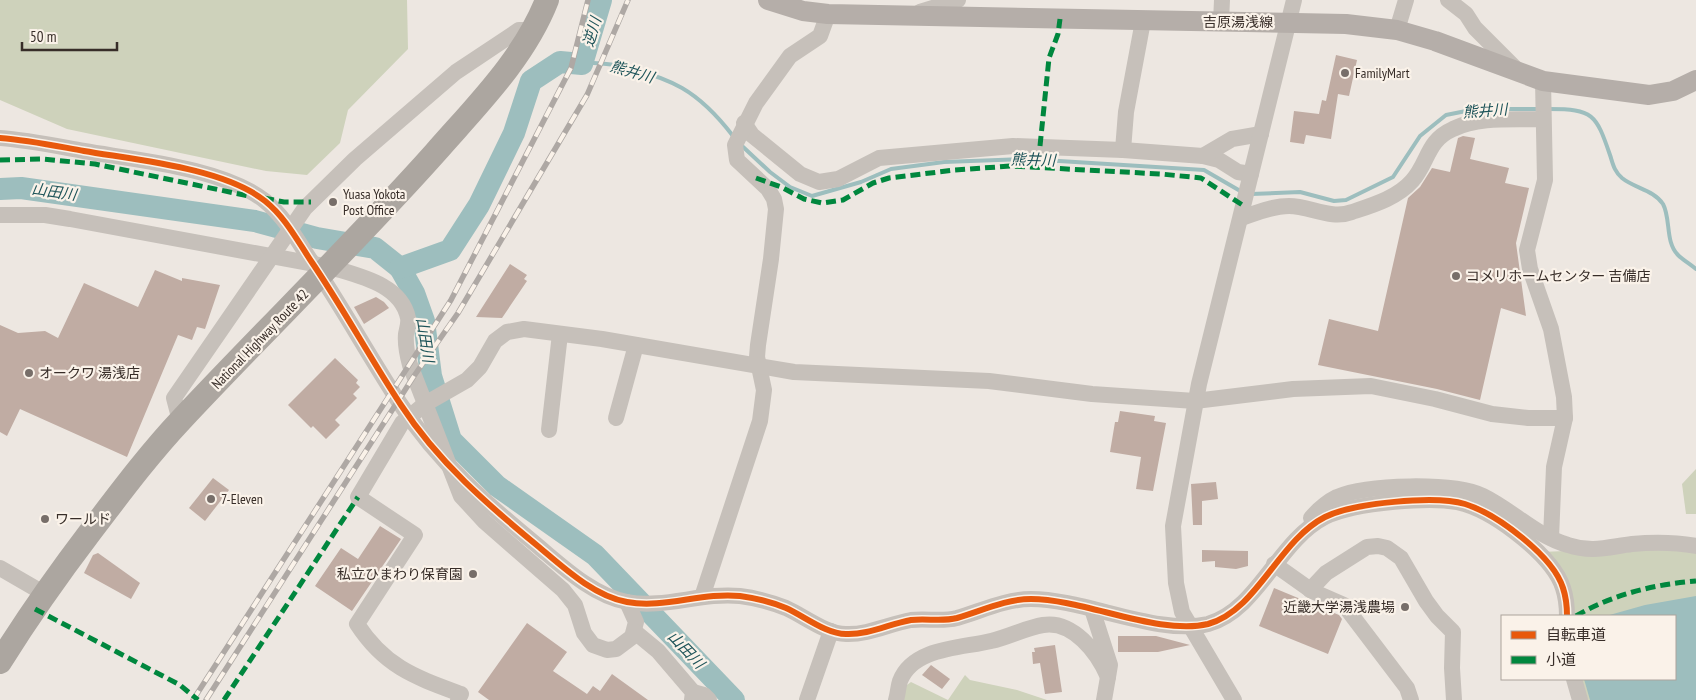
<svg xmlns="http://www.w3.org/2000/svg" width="1696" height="700" viewBox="0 0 1696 700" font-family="'PT Sans Narrow','Noto Sans JP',sans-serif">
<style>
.green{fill:#ced2bb}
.water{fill:#9dbebe}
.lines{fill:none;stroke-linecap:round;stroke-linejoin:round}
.stream{stroke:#9dbebe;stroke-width:4}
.river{stroke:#9dbebe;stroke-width:22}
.building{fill:#c0aca3}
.minor{stroke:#c6c0ba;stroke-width:16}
.major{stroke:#b5aea9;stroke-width:20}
.highway{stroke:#aca6a0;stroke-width:24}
.rail-casing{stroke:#aea8a4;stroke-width:5.5}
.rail{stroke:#faf2e9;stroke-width:4;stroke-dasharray:11;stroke-linecap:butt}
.quiet{stroke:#00873e;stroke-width:5;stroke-dasharray:10 5;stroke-linecap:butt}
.cycleway-casing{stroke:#faf2e9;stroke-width:9}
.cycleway{stroke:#e8590c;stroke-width:6}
.poi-dot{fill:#776e69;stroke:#faf2e9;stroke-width:2}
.labels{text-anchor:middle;stroke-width:4.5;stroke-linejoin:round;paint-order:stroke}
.street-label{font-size:14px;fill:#372d28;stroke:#faf2e9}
.poi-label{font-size:14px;fill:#372d28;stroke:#faf2e9;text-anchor:start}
.water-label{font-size:15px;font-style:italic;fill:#1e5459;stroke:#faf2e9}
</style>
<rect width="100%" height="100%" fill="#ede7e1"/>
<g class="green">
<path d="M0,0H407L408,49L348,110L340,143L307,175L266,171L67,129L0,100Z"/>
<path d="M1696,469V514H1686L1682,484Z"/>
<path d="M1696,546V700H1580L1574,679H1675V616H1567L1540,552Z"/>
<path d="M965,675L970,680L1017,690L1047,700H948Z"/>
<path d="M911,682L948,700H904L903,688Z"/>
</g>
<path class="water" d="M1696,596V700H1590L1584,679H1675V616H1606L1645,605Z"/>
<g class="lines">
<g class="stream">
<path d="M582,64C607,59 659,75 682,88C701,99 720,119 733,136"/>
<path d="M1549,109C1593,109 1596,114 1610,155C1613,164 1614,171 1622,178C1634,188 1654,190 1663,204C1671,219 1665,242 1678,255C1683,260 1690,264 1696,269"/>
<path d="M741,145L770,172L790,187L812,196L861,182L891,169L944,162L1027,159L1204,170L1242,192"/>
<path d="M1251,194L1300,192L1334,201L1346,200L1393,177L1420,136L1446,115L1476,109H1539"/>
</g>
<g class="river">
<path d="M0,189L21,188L255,221L317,238L375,248L400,268L414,293L424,321L431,376L451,440L497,486L595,555L734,700"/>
<path d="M400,268L450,250L479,205L514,133L531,81L560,62L582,64L601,0"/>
</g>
</g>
<g class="building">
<path d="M1336,55L1357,60L1349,96L1338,94L1331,139L1306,135L1304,144L1290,142L1294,111L1319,114L1322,100L1326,101Z"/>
<path d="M1463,136L1475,138L1470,159L1509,168L1505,183L1529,188L1516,243L1526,316L1501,308L1480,400L1437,389L1318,365L1329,319L1378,331L1408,198L1420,187L1432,168L1450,172L1458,138Z"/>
<path d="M510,264L527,275L524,279L527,281L502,318L476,317Z"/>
<path d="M155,270L182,281V278L220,285L205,329L197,327L192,340L178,335L127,457L20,409L7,436L0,432V325L18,333L45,331L58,338L84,283L138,307Z"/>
<path d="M376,297L384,302L389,308L364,324L354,307Z"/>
<path d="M335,358L358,380L356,383L360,387L353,394L357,398L335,420L340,425L326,439L313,426L311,428L288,405Z"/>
<path d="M1120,411L1155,416L1154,421L1166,423L1153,491L1136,489L1141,457L1110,452L1115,422H1118Z"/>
<path d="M213,478L229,490L205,521L189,508Z"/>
<path d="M1216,482L1218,499L1202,501V525H1193L1191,484Z"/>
<path d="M380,526L401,539L352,611L315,586L341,548L358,559Z"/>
<path d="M1202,550L1248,551V566L1236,569L1215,567V561L1202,562Z"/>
<path d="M98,553L140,583L131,599L84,573L93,555Z"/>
<path d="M1274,588L1339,615L1342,619L1328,654L1259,626Z"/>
<path d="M527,623L567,652L553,671L587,694L593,686L600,691L612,674L648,700H489L478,692Z"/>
<path d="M1118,636H1156L1190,645L1158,652H1118Z"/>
<path d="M1055,645L1062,692L1045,694L1040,663L1033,664L1032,652H1035L1034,648Z"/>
<path d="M931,665L950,679L942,689L922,675Z"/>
</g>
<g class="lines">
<g class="minor">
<path d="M1448,0L1466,14L1475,28L1518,71"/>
<path d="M920,12L958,0"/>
<path d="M1221,22L1222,0"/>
<path d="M1397,30L1406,0"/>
<path d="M1543,81L1545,180L1527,250L1530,269L1551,329L1564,397L1565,418L1554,467L1551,538"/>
<path d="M744,123L752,135L800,174L819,182L838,179L879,158L1013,146L1123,150L1203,156L1219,160L1238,172L1251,174"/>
<path d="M0,138C28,140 56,146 84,151C136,160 224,168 265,201C285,217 297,240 311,261C343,308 370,358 401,405C438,462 488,505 539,547C564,568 594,596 627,602C664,609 702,592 740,596C756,598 771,602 786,608C804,616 826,634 846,634C868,635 889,624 911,620C927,618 941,622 957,618C981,611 1006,599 1031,599C1084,599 1159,636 1208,624C1258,610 1278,541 1325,517C1353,503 1435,495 1465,504C1497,514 1553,556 1563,588C1566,597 1567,607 1567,616"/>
<path d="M1123,150L1126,112L1143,21"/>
<path d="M1203,156L1232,139L1261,134"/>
<path d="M0,215H45L70,219L330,267C359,276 401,284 408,318C409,323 407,329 406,334C405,345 407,354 410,365L461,496L485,522L563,590L575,605L584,633L593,645L607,650L616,649L632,637L636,622L627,602"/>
<path d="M1241,218C1256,213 1272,206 1289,206C1310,206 1331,220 1352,212C1373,205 1397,198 1412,181C1429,162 1426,141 1453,129C1479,116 1515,120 1543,119"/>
<path d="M616,418L636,345"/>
<path d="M180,421L174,398L305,208L355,159L456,72L519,30H533"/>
<path d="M549,430L560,334"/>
<path d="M1311,518C1318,510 1327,502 1337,497C1367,484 1453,482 1483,496C1512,510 1536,536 1568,545C1592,553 1608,547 1632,544C1654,542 1674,542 1696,546"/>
<path d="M1274,564L1312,591L1344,605L1407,688L1411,700"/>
<path d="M0,568L45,594"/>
<path d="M1310,590L1326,573L1367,547L1378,546L1387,548L1401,558L1426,601L1437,616L1453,632L1452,668L1454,700"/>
<path d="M702,597L760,421L764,390L757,357L758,345L771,259L776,209L774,199L768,189L737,160L735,145L756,103L790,56L820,36L828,14"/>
<path d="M635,632L658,651L693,692L692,700"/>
<path d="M1574,679L1580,700"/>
<path d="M693,692L704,695L709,700"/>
<path d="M458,700L461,694C415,677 385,667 357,624L415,535L358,497L402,423L425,404L467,380L480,367L495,341L507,332L524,329L602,339L794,372L989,381L1092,394L1195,401L1293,389L1371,386L1435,399L1492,414L1528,418H1565"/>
<path d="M807,700L831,631"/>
<path d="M896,700C898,694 898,687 900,681C913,647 963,648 991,641C1009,637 1025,628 1043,625C1073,620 1098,653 1108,677L1110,665L1092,609"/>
<path d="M1104,700L1108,677"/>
<path d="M1234,700L1182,612L1176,583L1173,526L1199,384L1294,0"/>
</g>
<path class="major" d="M768,0L803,11L828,14L1346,24L1397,30L1435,41L1543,81L1649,95L1673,91L1696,80"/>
<path class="highway" d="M0,662C28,617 59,573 91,531C120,493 149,454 181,420C265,330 353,245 435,153C476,106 524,59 547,0"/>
<g class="rail-casing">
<g id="rail">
<path d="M193,700L451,300L571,68L588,0"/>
<path d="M206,700L414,376L458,313L587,95L628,0"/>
</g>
</g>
<use href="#rail" class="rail"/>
<g class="quiet">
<path d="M1040,146L1049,58L1058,34L1060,19"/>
<path d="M0,160L42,159L95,164L249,196"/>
<path d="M756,178L781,187L804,199L822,203L843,200L873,183L889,178L955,170L1011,166L1161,174L1201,178L1244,206"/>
<path d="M264,198L284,202H311"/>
<path d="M35,609L180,685L198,700"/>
<path d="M1576,616C1611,595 1655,584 1696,581"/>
<path d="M224,700L358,497"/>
</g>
<g class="cycleway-casing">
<path id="cycleway" d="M0,138C28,140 56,146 84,151C136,160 224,168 265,201C285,217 297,240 311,261C343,308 370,358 401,405C438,462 488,505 539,547C564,568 594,596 627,602C664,609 702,592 740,596C756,598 771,602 786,608C804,616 826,634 846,634C868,635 889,624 911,620C927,618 941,622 957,618C981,611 1006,599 1031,599C1084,599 1159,636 1208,624C1258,610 1278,541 1325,517C1353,503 1435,495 1465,504C1497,514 1553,556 1563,588C1566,597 1567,607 1567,616"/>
</g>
<use href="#cycleway" class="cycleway"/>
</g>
<g class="poi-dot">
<circle cx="1345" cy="73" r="5"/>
<circle cx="333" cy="202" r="5"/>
<circle cx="1456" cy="276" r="5"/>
<circle cx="29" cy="373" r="5"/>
<circle cx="211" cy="499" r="5"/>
<circle cx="45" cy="519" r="5"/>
<circle cx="473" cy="574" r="5"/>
<circle cx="1405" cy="607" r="5"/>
</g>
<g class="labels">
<g class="street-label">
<text x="1238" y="27">吉原湯浅線</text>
<text transform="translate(260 339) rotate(-46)" y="5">National Highway Route 42</text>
</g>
<g class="poi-label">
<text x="1355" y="78">FamilyMart</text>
<text x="343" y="199">Yuasa Yokota<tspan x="343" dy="16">Post Office</tspan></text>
<text x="1466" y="281">コメリホームセンター 吉備店</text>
<text x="39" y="378">オークワ 湯浅店</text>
<text x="221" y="504">7-Eleven</text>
<text x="55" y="524">ワールド</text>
<text x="463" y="579" text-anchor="end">私立ひまわり保育園</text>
<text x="1395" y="612" text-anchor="end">近畿大学湯浅農場</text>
</g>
<g class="water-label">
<text transform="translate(592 32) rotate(-73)" y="5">逆川</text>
<text transform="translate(632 72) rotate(16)" y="5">熊井川</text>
<text transform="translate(1485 111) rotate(-4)" y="5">熊井川</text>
<text transform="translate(1033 160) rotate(1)" y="5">熊井川</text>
<text transform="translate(54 192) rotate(8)" y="5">山田川</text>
<text transform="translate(425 340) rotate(81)" y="5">山田川</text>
<text transform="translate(686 650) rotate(46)" y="5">山田川</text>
</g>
</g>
<rect x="1501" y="615" width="175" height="65" fill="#faf2e9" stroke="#aca39c"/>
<rect x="1511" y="631" width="25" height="8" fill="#e8590c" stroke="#aca39c"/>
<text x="1546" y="640" font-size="15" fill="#372d28">自転車道</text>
<rect x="1511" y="656" width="25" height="8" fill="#00873e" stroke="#aca39c"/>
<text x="1546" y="665" font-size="15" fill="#372d28">小道</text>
<path d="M22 42v8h95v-8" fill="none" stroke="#372d28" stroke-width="2.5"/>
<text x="30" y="42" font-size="15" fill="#372d28" stroke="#faf2e9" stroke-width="4" paint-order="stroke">50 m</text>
</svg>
